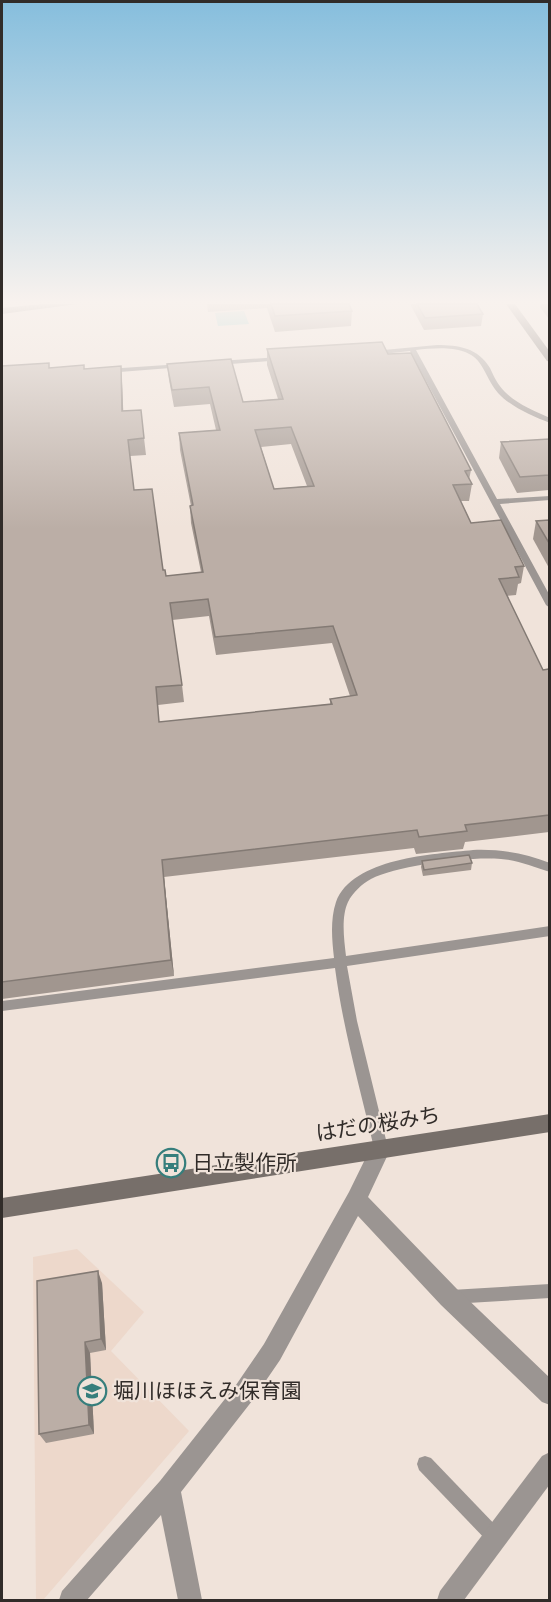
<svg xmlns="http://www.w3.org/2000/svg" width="551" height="1602" viewBox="0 0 551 1602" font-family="'PT Sans','Noto Sans JP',sans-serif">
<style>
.built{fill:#edd8cb}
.water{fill:#93cecc}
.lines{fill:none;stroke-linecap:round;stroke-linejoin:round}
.lane{fill:#9b9592;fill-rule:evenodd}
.street{fill:#9b9592;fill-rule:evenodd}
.secondary{fill:#776f6a;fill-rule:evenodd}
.wall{fill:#a1968f;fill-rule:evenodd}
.shaded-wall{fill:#837a74}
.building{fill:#bbaea6;stroke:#837a74;stroke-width:1.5;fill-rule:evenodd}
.labels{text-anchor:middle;stroke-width:4.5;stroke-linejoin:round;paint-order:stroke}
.near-street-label{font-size:21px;fill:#312c29;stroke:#f0e3da}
.near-poi-label{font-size:21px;fill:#312c29;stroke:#f0e3da;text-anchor:start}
</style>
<rect width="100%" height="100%" fill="#f0e3da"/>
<path class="built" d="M77,1249L144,1312L111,1351L189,1431L43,1600H36L33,1257Z"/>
<path class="water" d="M244,311L249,324L218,326L215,313Z"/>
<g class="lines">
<g class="lane">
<path d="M437,345C459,345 478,348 490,368C494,377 498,385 505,392C517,404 534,411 550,418V423C532,416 511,407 498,393C490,384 487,374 481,365C468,344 437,348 416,350L497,499L550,496V500L500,504L550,596V608L546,605L410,351L373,355L370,353L373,351Z"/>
<path d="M280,357L282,358V360L218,365L215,363L218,361Z"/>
<path d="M181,364L184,366L183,367L107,373L104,371L107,369Z"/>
<path d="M473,850C500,849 524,853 550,863V872C533,867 518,860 501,859C471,856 397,865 371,879C362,884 353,892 348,902C341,917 344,939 346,956L550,926V936L347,966L357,1021L388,1148L386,1153L381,1155L376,1153L374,1148C360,1088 343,1029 335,968L2,1011V1001L334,958C332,940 330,920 336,902C352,858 434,854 473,850Z"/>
<path d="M550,1284V1298L451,1304L446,1302L444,1297L446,1292L451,1290Z"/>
<path d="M425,1456L431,1458L501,1531L504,1537L501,1543L495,1546L489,1543L419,1470L417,1464L419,1458Z"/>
</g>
<g class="street">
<path d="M381,1139L388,1141L391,1148L368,1197L457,1289L550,1378V1405L542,1402L441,1305L358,1216L280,1360L252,1401L181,1492L202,1600H178L161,1515L87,1600H59L62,1591L160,1481L236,1385L264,1344L349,1192L374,1141Z"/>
<path d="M550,1452V1484L464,1600H437L440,1591L542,1456Z"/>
</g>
<g class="secondary">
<path d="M43,304H77L2,314V308Z"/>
<path d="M506,304H515L550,352V362L547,361Z"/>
<path d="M550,1114V1132L2,1218V1198Z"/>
</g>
</g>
<g class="wall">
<path d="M207,304H349L352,311L351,326L275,332L267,308L208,312Z"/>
<path d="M410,304H477L483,314L481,326L424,330Z"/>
<path d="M541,304H549V319L540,307Z"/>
<path d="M267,349L388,354L471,470L469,480L472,484L469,501H461L471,523L524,566L521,583L518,584L516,595L506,596L543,670L549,669V832L465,842L463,849L416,854L414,848L164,877L174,976L2,999V366L84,369L121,366L122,382L123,411L144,438L146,455L130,456L134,490L166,576L201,572L191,523L190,506H191L180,450L179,433L216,430L210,404L174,407L169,380L167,364L243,402L278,399L267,365ZM291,444L307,486L274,489L261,447ZM209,616L216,655L332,643L350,696L330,699V704L159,722L158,705L184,702L182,685L172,620Z"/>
<path d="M549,439V490L517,493L499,458L501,442Z"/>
<path d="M549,520V568L533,539L536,521Z"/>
<path d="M422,861L472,863L471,870L423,876L421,867Z"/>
<path d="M102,1283L106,1350L90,1353L94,1434L46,1443L39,1434Z"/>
</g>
<g class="shaded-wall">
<path d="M121,366L122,382L124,428L122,411Z"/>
<path d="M162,860L164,877L174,976L171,960Z"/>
<path d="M98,1271L102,1283L106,1350L101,1339Z"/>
<path d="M85,1342L90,1353L94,1434L89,1425Z"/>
</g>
<g class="building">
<path d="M271,304H349L352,311L275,316Z"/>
<path d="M417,304H477L483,314L425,318Z"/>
<path d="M382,342L388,354L411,353L471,470L465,471L472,484L453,485L471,523L501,520L524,566L515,567L519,577L499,579L543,670L549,669V815L465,825L467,831L419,837L417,830L162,860L171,960L2,982V366L49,363V368L84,365V369L121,366L122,411L141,410L144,438L128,440L134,490L152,489L163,570H165L166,576L203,572L190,506L193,505L179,433L220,430L209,387L172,390L167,364L231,359L243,402L283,399L267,349ZM291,427L314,486L274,489L255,430ZM208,599L215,637L333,626L357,695L330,699L332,704L159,722L156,687L182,685L170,603Z"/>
<path d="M549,439V475L520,477L501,442Z"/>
<path d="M549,520V543L536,521Z"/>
<path d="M469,855L472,863L424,870L422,861Z"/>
<path d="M98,1271L101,1339L85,1342L89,1425L39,1434L37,1281Z"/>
</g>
<linearGradient id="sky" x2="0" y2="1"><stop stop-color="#86bedd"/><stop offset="0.57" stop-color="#f8f2ee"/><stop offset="1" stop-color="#f8f2ee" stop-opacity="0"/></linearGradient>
<rect width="551" height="529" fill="url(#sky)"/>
<defs>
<g id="bus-ring" transform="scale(1.5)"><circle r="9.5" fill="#f0e3da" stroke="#367e7c" stroke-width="1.5"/><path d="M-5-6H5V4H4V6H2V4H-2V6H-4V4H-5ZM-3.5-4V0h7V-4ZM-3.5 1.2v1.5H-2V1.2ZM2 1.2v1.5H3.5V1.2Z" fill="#367e7c"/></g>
<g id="school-ring" transform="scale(1.5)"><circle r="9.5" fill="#f0e3da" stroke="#367e7c" stroke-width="1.5"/><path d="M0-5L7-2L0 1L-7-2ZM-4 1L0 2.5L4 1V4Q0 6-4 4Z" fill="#367e7c"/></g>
</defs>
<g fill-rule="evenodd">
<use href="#bus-ring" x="171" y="1163"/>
<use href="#school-ring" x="92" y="1391"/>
</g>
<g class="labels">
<g class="near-street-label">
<text transform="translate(378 1124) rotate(-9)" y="7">はだの桜みち</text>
</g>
<g class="near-poi-label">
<text x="192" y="1170">日立製作所</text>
<text x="113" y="1398">堀川ほほえみ保育園</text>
</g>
</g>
<rect width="551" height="1602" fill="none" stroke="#312c29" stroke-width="6"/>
</svg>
